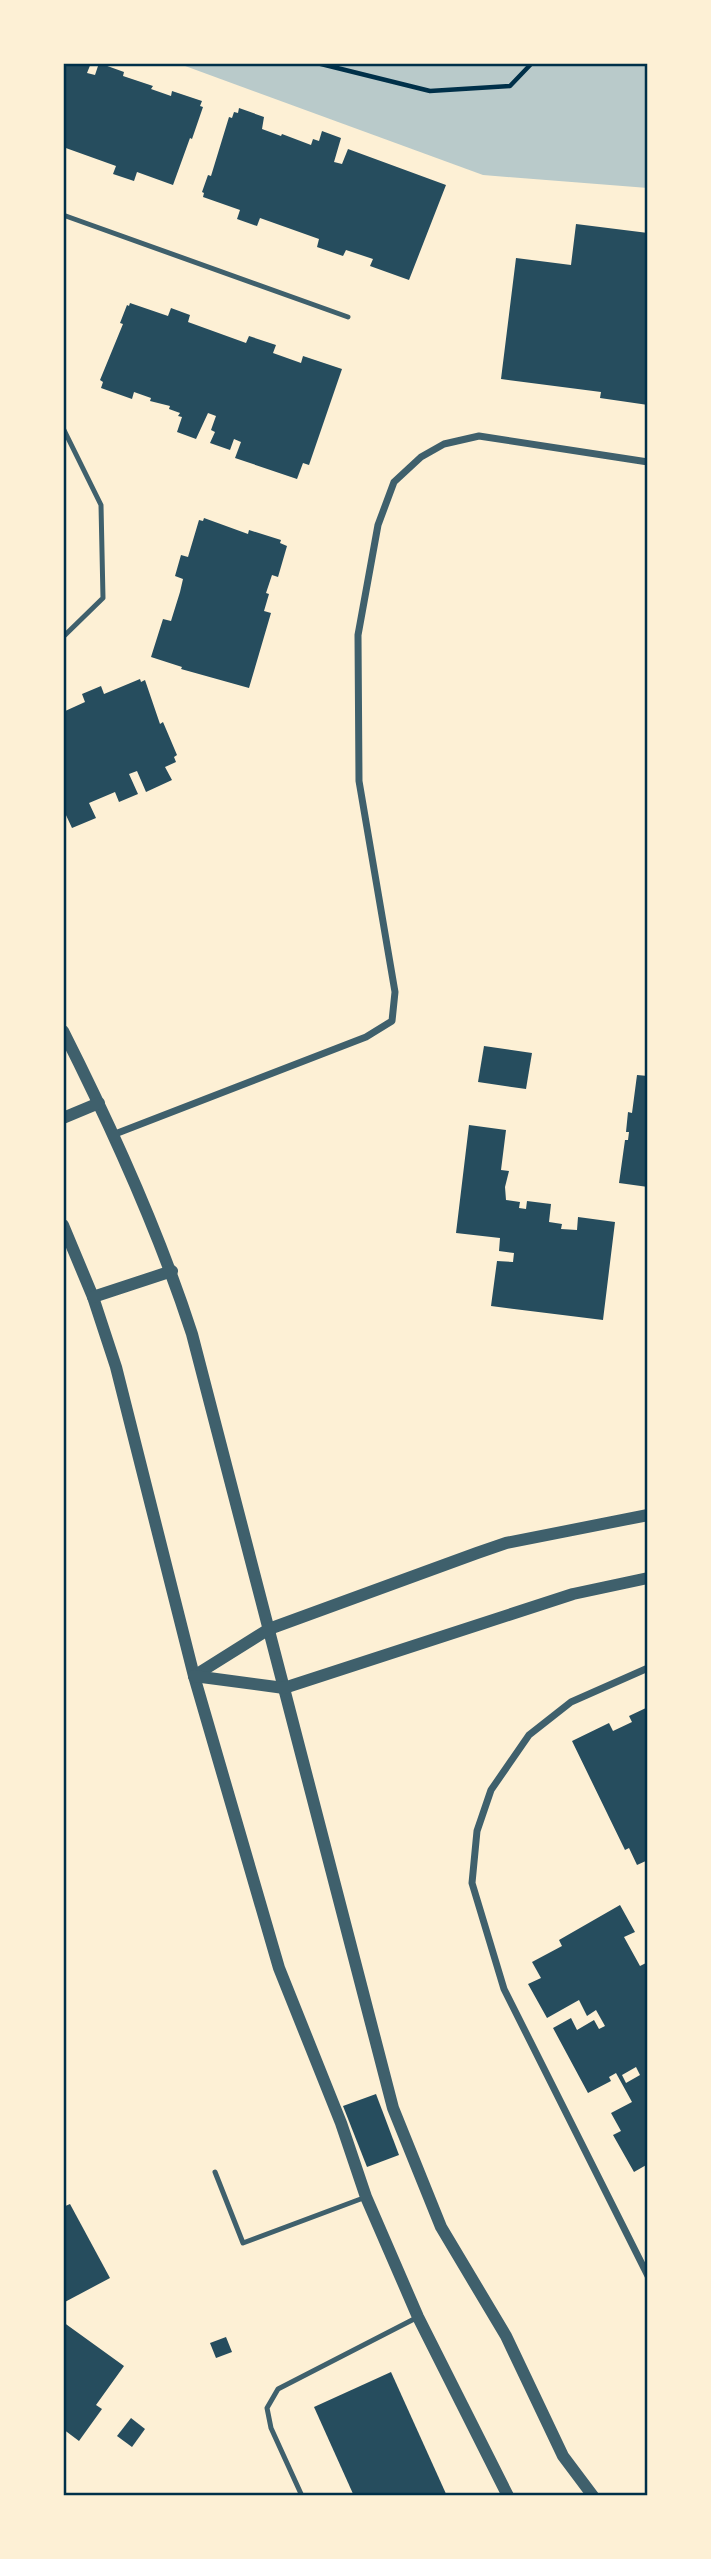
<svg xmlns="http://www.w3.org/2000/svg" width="711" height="2559" viewBox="0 0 711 2559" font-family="Overpass,sans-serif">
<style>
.green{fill:#b9caca}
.building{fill:#264d5e;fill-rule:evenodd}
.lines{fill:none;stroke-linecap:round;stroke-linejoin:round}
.path{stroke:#003049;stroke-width:4.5}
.service{stroke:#3f606c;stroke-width:5}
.minor{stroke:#3f606c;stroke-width:7}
.tertiary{stroke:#3f606c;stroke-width:12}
.neatline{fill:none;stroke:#003049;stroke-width:2.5}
</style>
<rect width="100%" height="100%" fill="#fdf0d5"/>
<path class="green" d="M177,63H648V188L483,175Z"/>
<g class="building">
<path d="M63,63H91L87,73L95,75L99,63L124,72L123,76L153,86L151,89L171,96L172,91L202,101L200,106L203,107L192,139L190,138L173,185L137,172L134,181L113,174L116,166L63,147Z"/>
<path d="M239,108L264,117L262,129L281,136L282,134L311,145L313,139L319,141L322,131L341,138L334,162L342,164L348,149L446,185L409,280L370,266L373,259L346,250L343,256L317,247L319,239L260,218L257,226L237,219L240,210L203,197L204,193L202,192L208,175L211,176L229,117L232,118L234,112L238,113Z"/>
<path d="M576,224L648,233V405L600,398L601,392L501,379L516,258L571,265Z"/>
<path d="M130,303L168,316L171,308L190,315L188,322L246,343L249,336L276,345L273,353L301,363L303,356L342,369L309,465L303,463L297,479L235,458L241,442L234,439L230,450L210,443L215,432L211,430L216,416L208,413L196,439L177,432L182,417L178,416L180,413L169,409L170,406L150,401L151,398L134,392L132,399L101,388L103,382L100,380L123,324L120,323L127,305L129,306Z"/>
<path d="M204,518L248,534L249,530L281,540L280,543L287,546L278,577L272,575L266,593L269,594L264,611L271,613L249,688L181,669L182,667L151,657L163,619L171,621L180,592L183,579L175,576L181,555L188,557L199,520L203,521Z"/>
<path d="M140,679L141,682L145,680L160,724L163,722L177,755L174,757L176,762L165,767L172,780L146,792L137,771L129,774L138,794L119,802L115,792L89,803L96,818L72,828L65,813L63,814V712L85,702L82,694L101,686L104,694Z"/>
<path d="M484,1046L532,1053L526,1089L478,1082Z"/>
<path d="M637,1075L648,1076V1187L619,1183L625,1140H628L629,1132H626L628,1112L632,1113Z"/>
<path d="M469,1125L506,1130L501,1170L509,1171L505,1187L506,1200L520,1202L519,1208L526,1209L527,1201L551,1204L549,1222L562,1224L561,1229L577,1230L578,1217L615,1222L603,1320L491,1306L497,1261L513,1262L514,1253L499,1251L500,1238L456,1233Z"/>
<path d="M648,1707V1860L637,1865L629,1848L625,1850L572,1741L609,1723L613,1731L632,1722L629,1716Z"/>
<path d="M620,1905L635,1932L624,1937L640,1966L648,1962V2164L634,2172L613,2135L621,2131L611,2113L632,2102L616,2073L609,2077L611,2081L588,2093L553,2028L571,2018L577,2030L594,2020L599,2029L605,2026L596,2010L587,2016L579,2000L547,2018L528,1984L541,1978L532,1962L562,1946L559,1940ZM636,2067L640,2075L626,2083L622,2075Z"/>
<path d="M376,2094L399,2155L367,2167L343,2106Z"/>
<path d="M70,2204L110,2278L63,2303V2207Z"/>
<path d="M63,2322L124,2366L96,2405L102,2409L79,2441L63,2429Z"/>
<path d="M226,2337L232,2352L216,2358L210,2343Z"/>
<path d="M391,2372L447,2496H354L314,2407Z"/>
<path d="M131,2418L145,2429L132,2447L117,2436Z"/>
</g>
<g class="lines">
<path class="path" d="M317,63L430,91L510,86L532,63"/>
<g class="service">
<path d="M63,215L348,317"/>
<path d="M63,428L101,505L103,598L63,637"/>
<path d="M215,2172L243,2243L366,2197"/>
<path d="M302,2496L271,2428L267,2408L278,2389L418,2317"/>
</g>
<g class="minor">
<path d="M115,1134L366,1037L392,1021L395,992L359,781L358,635L378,525L394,482L421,457L444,444L479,436L648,462"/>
<path d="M648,1668L571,1702L529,1735L491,1790L477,1831L472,1883L504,1989L648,2276"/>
</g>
<g class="tertiary">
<path d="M63,1031C113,1130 158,1229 192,1334L393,2108L441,2227L506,2336L563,2456L593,2496"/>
<path d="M63,1118L99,1103"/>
<path d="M63,1225L93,1297L116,1367L194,1676L279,1968L341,2123L366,2197L418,2317L508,2496"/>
<path d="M93,1297L172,1271"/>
<path d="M194,1676L269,1629L477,1553L506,1543L648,1515"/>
<path d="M194,1676L284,1688L573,1594L648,1578"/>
</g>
</g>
<rect width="711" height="2559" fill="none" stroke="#fdf0d5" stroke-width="130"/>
<rect x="65" y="65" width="581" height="2429" class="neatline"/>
</svg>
